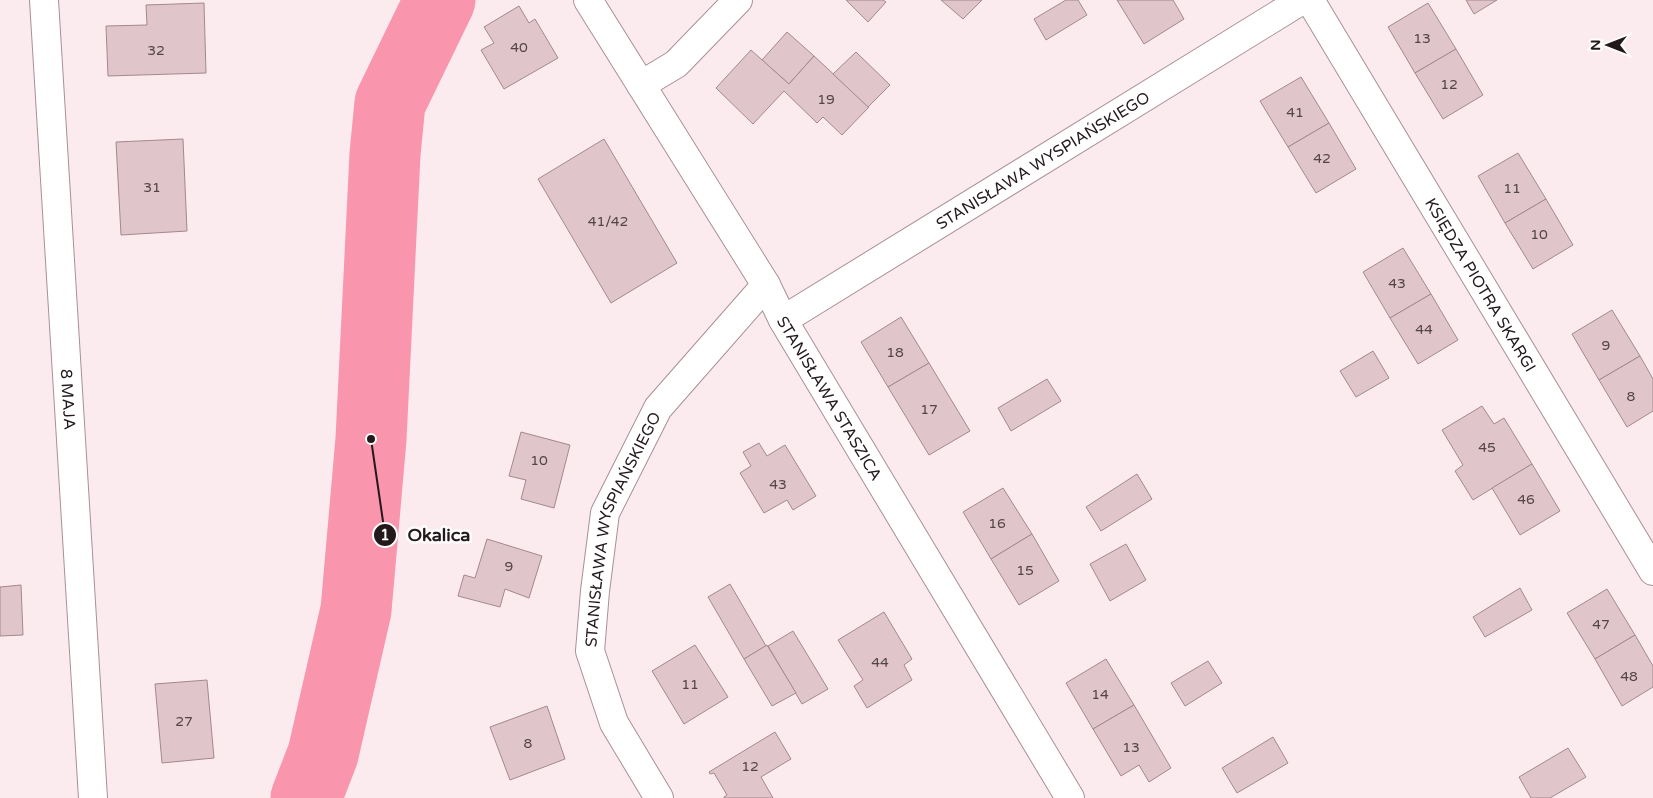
<svg xmlns="http://www.w3.org/2000/svg" width="1653" height="798" viewBox="0 0 1653 798" font-family="'Varela Round',sans-serif">
<style>
.lines{fill:none;stroke-linecap:round;stroke-linejoin:round}
.river{stroke:#fa95ae;stroke-width:71}
.building{fill:#e0c5ca;stroke:#a2898e}
.minor-casing{stroke:#a99095;stroke-width:30}
.minor{stroke:#fff;stroke-width:28}
.labels{text-anchor:middle;stroke-width:5;stroke-linejoin:round;paint-order:stroke}
.number-label{font-size:14px;fill:#524447}
.street-label{font-size:16px;fill:#23191b;stroke:#fdfdfd}
.leader{fill:none;stroke:#23191b;stroke-width:2}
.callout-dot{fill:#23191b;stroke:#fdfdfd;stroke-width:2}
.mark-label{font-size:15px;text-anchor:middle;font-weight:bold;fill:#fff}
.callout-label{font-size:18px;text-anchor:middle;font-weight:bold;fill:#23191b;stroke:#fdfdfd;stroke-width:5;stroke-linejoin:round;paint-order:stroke}
</style>
<rect width="100%" height="100%" fill="#fcebee"/>
<g class="lines">
<path class="river" d="M306,798L323,754L356,610L371,439L385,154L390,103L440,0"/>
</g>
<g class="building">
<path d="M846,0H883L886,2L868,22Z"/>
<path d="M941,0H982L963,19Z"/>
<path d="M1066,0H1078L1087,15L1046,40L1034,19Z"/>
<path d="M1117,0H1173L1184,19L1144,44Z"/>
<path d="M1466,0H1497L1474,14Z"/>
<path d="M204,3L206,73L108,76L106,26L147,25L146,5Z"/>
<path d="M1428,3L1456,49L1415,73L1388,27Z"/>
<path d="M519,6L529,23L535,19L558,58L504,89L481,50L494,43L484,27Z"/>
<path d="M787,32L814,56L789,84L762,60Z"/>
<path d="M1456,49L1483,95L1443,119L1415,73Z"/>
<path d="M751,50L789,84L814,56L869,107L842,135L823,117L817,123L784,91L753,124L716,88Z"/>
<path d="M856,52L890,85L868,107L833,74Z"/>
<path d="M1301,77L1329,123L1288,147L1260,101Z"/>
<path d="M1329,123L1356,169L1316,193L1288,147Z"/>
<path d="M183,139L187,231L121,235L116,142Z"/>
<path d="M604,139L677,263L611,303L538,179Z"/>
<path d="M1518,153L1546,199L1505,223L1478,176Z"/>
<path d="M1546,199L1573,245L1533,269L1505,223Z"/>
<path d="M1403,248L1431,294L1390,318L1363,272Z"/>
<path d="M1431,294L1458,340L1418,364L1390,318Z"/>
<path d="M1612,310L1640,356L1599,380L1572,334Z"/>
<path d="M901,317L929,363L888,387L861,342Z"/>
<path d="M1373,351L1389,378L1356,397L1340,371Z"/>
<path d="M1640,356L1653,379V411L1627,427L1599,380Z"/>
<path d="M929,363L970,431L929,455L888,387Z"/>
<path d="M1047,379L1061,401L1011,431L998,408Z"/>
<path d="M1482,406L1494,424L1504,418L1532,464L1473,500L1455,471L1463,465L1442,430Z"/>
<path d="M521,432L570,445L554,508L521,499L526,480L509,476Z"/>
<path d="M759,443L767,456L785,445L816,496L793,510L787,500L764,513L740,473L751,466L743,452Z"/>
<path d="M1532,464L1560,511L1520,535L1492,488Z"/>
<path d="M1137,474L1152,499L1101,531L1086,507Z"/>
<path d="M1003,488L1032,534L991,559L963,512Z"/>
<path d="M1032,534L1059,581L1019,605L991,559Z"/>
<path d="M487,539L542,556L529,598L505,589L500,607L458,596L464,575L475,578Z"/>
<path d="M1126,544L1146,580L1110,601L1090,564Z"/>
<path d="M730,584L766,646L744,659L708,597Z"/>
<path d="M21,585L23,635L0,636V587Z"/>
<path d="M1520,588L1532,610L1485,637L1473,617Z"/>
<path d="M1607,589L1635,635L1595,659L1567,613Z"/>
<path d="M884,612L912,659L904,665L912,680L867,708L854,686L863,680L838,640Z"/>
<path d="M793,631L828,689L802,704L768,646Z"/>
<path d="M1635,635L1653,666V687L1622,706L1595,659Z"/>
<path d="M695,645L728,697L684,724L652,671Z"/>
<path d="M767,645L796,693L772,706L744,659Z"/>
<path d="M1106,659L1134,705L1093,729L1066,683Z"/>
<path d="M1208,661L1222,683L1185,706L1171,683Z"/>
<path d="M207,680L214,758L162,763L155,684Z"/>
<path d="M1134,705L1171,768L1149,782L1139,765L1121,776L1093,729Z"/>
<path d="M547,706L565,759L510,780L490,727Z"/>
<path d="M775,732L791,759L761,777L773,798H724V797L727,795L714,773L710,774L709,772Z"/>
<path d="M1273,737L1288,763L1237,793L1222,768Z"/>
<path d="M1568,748L1586,777L1550,798H1531L1519,777Z"/>
</g>
<g class="lines">
<g class="minor-casing">
<g id="minor">
<path id="s1" d="M44,0L93,798"/>
<path id="s2" d="M588,0L766,285L783,320L1070,798"/>
<path id="s3" d="M1310,0L1653,571"/>
<path d="M641,85L676,64L738,0"/>
<path id="s4" d="M783,320L1302,0"/>
<path id="s5" d="M659,798L614,723L590,651L595,591L605,513L658,408L766,285"/>
</g>
</g>
<use href="#minor" class="minor"/>
</g>
<g class="labels">
<g class="number-label">
<text x="1422" y="43">13</text>
<text x="519" y="52">40</text>
<text x="156" y="55">32</text>
<text x="1449" y="89">12</text>
<text x="826" y="104">19</text>
<text x="1295" y="117">41</text>
<text x="1322" y="163">42</text>
<text x="152" y="192">31</text>
<text x="1512" y="193">11</text>
<text x="608" y="226">41/42</text>
<text x="1539" y="239">10</text>
<text x="1397" y="288">43</text>
<text x="1424" y="334">44</text>
<text x="1606" y="350">9</text>
<text x="895" y="357">18</text>
<text x="1631" y="401">8</text>
<text x="929" y="414">17</text>
<text x="1487" y="452">45</text>
<text x="539" y="465">10</text>
<text x="778" y="489">43</text>
<text x="1526" y="504">46</text>
<text x="997" y="528">16</text>
<text x="509" y="571">9</text>
<text x="1025" y="575">15</text>
<text x="1601" y="629">47</text>
<text x="880" y="667">44</text>
<text x="1629" y="681">48</text>
<text x="690" y="689">11</text>
<text x="1100" y="699">14</text>
<text x="184" y="726">27</text>
<text x="528" y="748">8</text>
<text x="1131" y="752">13</text>
<text x="750" y="771">12</text>
</g>
<g class="street-label">
<text dy="6" stroke="none"><textPath href="#s4" startOffset="305">STANISŁAWA WYSPIAŃSKIEGO</textPath></text>
<text dy="6" stroke="none"><textPath href="#s3" startOffset="332">KSIĘDZA PIOTRA SKARGI</textPath></text>
<text dy="6" stroke="none"><textPath href="#s2" startOffset="466">STANISŁAWA STASZICA</textPath></text>
<text dy="6" stroke="none"><textPath href="#s1" startOffset="400">8 MAJA</textPath></text>
<text dy="6" stroke="none"><textPath href="#s5" startOffset="291">STANISŁAWA WYSPIAŃSKIEGO</textPath></text>
</g>
</g>
<path class="leader" d="M371 439L385 535"/>
<g class="callout-dot">
<circle cx="371" cy="439" r="5"/>
<circle cx="385" cy="535" r="12"/>
</g>
<g class="mark-label">
<text x="385" y="540">1</text>
</g>
<g class="callout-label">
<text x="439" y="541">Okalica</text>
</g>
<g transform="translate(1608 45) rotate(270)" stroke="#fdfdfd" stroke-width="4" paint-order="stroke">
<path d="M0-4L9 19L0 12L-9 19Z" fill="#23191b"/>
<text y="-8" font-size="14" font-weight="bold" text-anchor="middle" fill="#23191b">N</text>
</g>
</svg>
